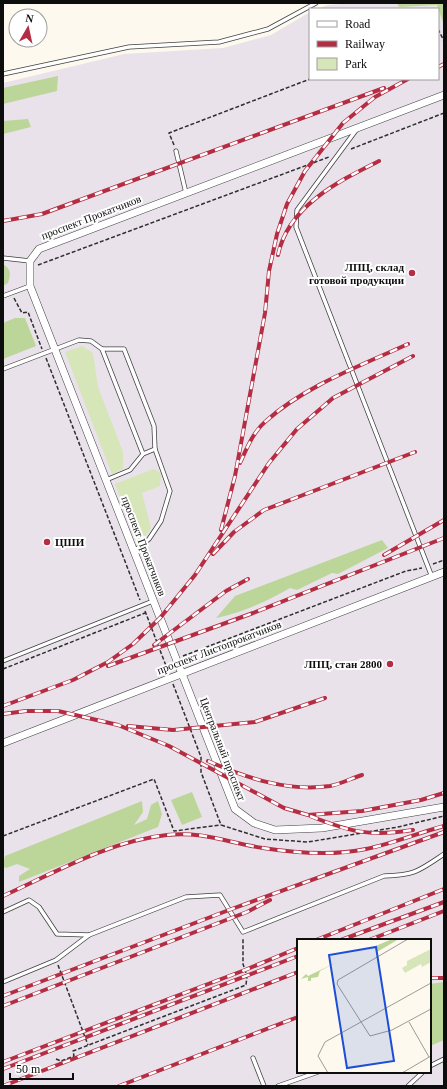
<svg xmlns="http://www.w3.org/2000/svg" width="447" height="1089" viewBox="0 0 447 1089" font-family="Georgia,serif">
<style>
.industrial{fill:#e9e2eb;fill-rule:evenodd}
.green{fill:#d6e6b9}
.forest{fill:#bcd69a}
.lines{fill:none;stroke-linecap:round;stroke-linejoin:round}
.service-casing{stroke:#404040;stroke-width:5}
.minor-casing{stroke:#404040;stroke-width:8}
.path{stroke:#2f2f2f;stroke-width:1.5;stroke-dasharray:4 2;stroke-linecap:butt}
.service{stroke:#fff;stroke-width:3.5}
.minor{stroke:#fff;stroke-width:7}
.rail-casing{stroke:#b52d43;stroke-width:4}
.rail{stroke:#fff;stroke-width:2.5;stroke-dasharray:8;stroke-linecap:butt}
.poi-dot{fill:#b52d43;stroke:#fff;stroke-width:1.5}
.labels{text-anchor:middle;stroke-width:4;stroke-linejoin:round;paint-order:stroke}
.street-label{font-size:11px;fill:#0d0d0d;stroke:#fff}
.poi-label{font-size:11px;font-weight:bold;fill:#0d0d0d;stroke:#fff;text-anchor:end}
.inset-road{fill:none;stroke:#9e9b94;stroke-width:1}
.view{fill:#1d4ed8;fill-opacity:0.15;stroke:#1d4ed8;stroke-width:2}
.inset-edge{fill:none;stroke:#0d0d0d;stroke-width:2}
</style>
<rect width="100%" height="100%" fill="#fef9ee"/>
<path class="industrial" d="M353,3H444V1086H3V83L124,54L223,48L271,35L310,12V79H438V9H317L328,5ZM298,940H430V1072H298Z"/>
<g class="green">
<path d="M82,346L93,353L98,387L123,452V469L112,474L65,352Z"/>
<path d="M153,469L158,471L161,475L160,486L142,493L151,528L144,538L137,542L115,484Z"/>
</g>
<g class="forest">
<path d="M397,3H444V25L437,5L399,7Z"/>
<path d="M58,76L57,91L3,104V88Z"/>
<path d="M28,119L31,127L3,134V121Z"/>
<path d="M3,264C11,269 11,274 8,283L3,286Z"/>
<path d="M15,318H25L36,346L3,359V323Z"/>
<path d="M382,540L388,548L338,574L332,573L297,590L290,588C268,601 241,613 216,618L235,596Z"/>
<path d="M192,792L202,817L182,825L171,800Z"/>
<path d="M142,801L143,812L134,825L147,819L151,805L158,801L162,814L158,827L19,882V876L30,869L17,864L6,868L3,866L5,856Z"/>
<path d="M444,982V1040L430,1046V984Z"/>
</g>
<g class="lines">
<g class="service-casing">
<g id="service">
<path d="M3,74L129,47L219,42L268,29L316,3"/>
<path d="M357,129L297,210L296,227L432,577"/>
<path d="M176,151L186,193"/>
<path d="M3,258L30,261"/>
<path d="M3,296L30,286"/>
<path d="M102,349H124L154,426L155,449"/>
<path d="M3,369L79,340L91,341L102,349L143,454"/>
<path d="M106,480L130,470L143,454L155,449L170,491L161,521L149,539L134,551"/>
<path d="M3,661L153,601"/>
<path d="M3,912L29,900L39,907L57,934L89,935L186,897L220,895L243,932L384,876C415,875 419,871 444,854"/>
<path d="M3,982L56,960L89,935"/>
<path d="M253,1058L264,1086"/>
<path d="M430,1066L444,1059"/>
<path d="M278,1086L318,1072"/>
<path d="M408,1086L423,1072"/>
</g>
</g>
<g class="minor-casing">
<g id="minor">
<path d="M444,95L39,249L30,261V286L235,809L254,823L275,830L322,828L444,807"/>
<path d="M3,743L444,572"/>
</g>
</g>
<g class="path">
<path d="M438,29L444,41"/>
<path d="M174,145L169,133L310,79"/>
<path d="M351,149L444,113"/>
<path d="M38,265L329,157"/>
<path d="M14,298L22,313L28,312L42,349"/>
<path d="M46,358L140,600"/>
<path d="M433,564L444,560"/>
<path d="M145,611L168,671"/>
<path d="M183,656L406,571L422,568"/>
<path d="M3,669L145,613"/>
<path d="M173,684L201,757V772L221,825L265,839L308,842L398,827L444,816"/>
<path d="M3,836L154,779L174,831L221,825"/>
<path d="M58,965L88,1045"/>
<path d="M56,1059L61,1061L74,1056L73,1051L246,985L247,976L243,964V938"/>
</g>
<use href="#service" class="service"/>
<use href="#minor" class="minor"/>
<g class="rail-casing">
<g id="rail">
<path d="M438,67L444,64"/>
<path d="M3,221L42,214L384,88"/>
<path d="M278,255C288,206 339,181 379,161"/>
<path d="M240,463C247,448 253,432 266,421C305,386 360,366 408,344"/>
<path d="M221,530L235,476L265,313L269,271L277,234L287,204L305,171L343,123L375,97L408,79"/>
<path d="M213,554L234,532L264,510L415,452"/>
<path d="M384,555L444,520"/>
<path d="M154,645L226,591L248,579"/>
<path d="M108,666L253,613L444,538"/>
<path d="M3,706L73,680L108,662L133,644L160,618L195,575L269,463L297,429L333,398L413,356"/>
<path d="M3,714L26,711H58L118,725L169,746L284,808L308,815L362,811L421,800L444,793"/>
<path d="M128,726L173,730L255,722L325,698"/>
<path d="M208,761C246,778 288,792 330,786C341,784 352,778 362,775"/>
<path d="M310,816C351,832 369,837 413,830"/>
<path d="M3,896C56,872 109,841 167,835C203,831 229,843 263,848C295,853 333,856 366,849C392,844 418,833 444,826"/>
<path d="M316,940L444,889"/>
<path d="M341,940L444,902"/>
<path d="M369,940L444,911"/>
<path d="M430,978H444"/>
<path d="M3,996L229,910L444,832"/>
<path d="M3,1006L247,912L270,900"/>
<path d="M3,1062L245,970L298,948"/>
<path d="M3,1069L298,956"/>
<path d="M3,1086L298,972"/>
<path d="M119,1086L298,1017"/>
</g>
</g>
<use href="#rail" class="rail"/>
</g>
<g class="poi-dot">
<circle cx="412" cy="273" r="4"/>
<circle cx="47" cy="542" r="4"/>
<circle cx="390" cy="664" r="4"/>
</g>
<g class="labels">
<g class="street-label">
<text transform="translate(91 217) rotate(-21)" y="4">проспект Прокатчиков</text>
<text transform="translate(144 546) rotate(69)" y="4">проспект Прокатчиков</text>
<text transform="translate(219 647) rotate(-21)" y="4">проспект Листопрокатчиков</text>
<text transform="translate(223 749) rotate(69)" y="4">Центральный проспект</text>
</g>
<g class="poi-label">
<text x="404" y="271">ЛПЦ, склад<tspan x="404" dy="13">готовой продукции</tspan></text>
<text x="55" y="546" text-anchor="start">ЦШИ</text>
<text x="382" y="668">ЛПЦ, стан 2800</text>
</g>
</g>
<g transform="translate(297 939)">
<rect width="134" height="134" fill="#fef9ee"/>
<path d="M134,10V23L125,28L124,25L108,34L105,29L110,26V22Z" fill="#d6e6b9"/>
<path d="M95,0H102L80,13L78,9H74ZM40,23L23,32L21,38L14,39V42H11V38L4,40L9,35L11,37Z" fill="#bcd69a"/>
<path class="inset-road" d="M111,0L41,41L40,45L73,97L95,91L134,70M112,83L132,118M31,134L21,117L28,103L134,44M105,134L134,117"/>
<path class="view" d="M79,8L97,122L50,129L32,16Z"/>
<rect width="134" height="134" class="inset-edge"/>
</g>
<rect width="447" height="1089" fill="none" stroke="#0d0d0d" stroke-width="8"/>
<rect x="309" y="8" width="130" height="72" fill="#ffffff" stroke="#9e9e9e"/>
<rect x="317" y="21" width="20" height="6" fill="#ffffff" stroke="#9e9e9e"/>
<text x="345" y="28" font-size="12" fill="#0d0d0d">Road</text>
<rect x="317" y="41" width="20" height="6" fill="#b52d43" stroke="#9e9e9e"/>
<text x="345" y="48" font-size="12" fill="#0d0d0d">Railway</text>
<rect x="317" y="58" width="20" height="12" fill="#d6e6b9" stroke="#9e9e9e"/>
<text x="345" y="68" font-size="12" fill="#0d0d0d">Park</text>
<g transform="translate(28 28) rotate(9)"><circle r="19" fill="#ffffff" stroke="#9e9e9e"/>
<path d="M0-3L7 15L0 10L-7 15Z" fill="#b52d43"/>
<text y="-6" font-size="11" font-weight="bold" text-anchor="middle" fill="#0d0d0d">N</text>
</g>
<path d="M10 1073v6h63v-6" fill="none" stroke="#0d0d0d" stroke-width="2"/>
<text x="16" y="1073" font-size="12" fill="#0d0d0d" stroke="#ffffff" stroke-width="3" paint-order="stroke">50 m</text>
</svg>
